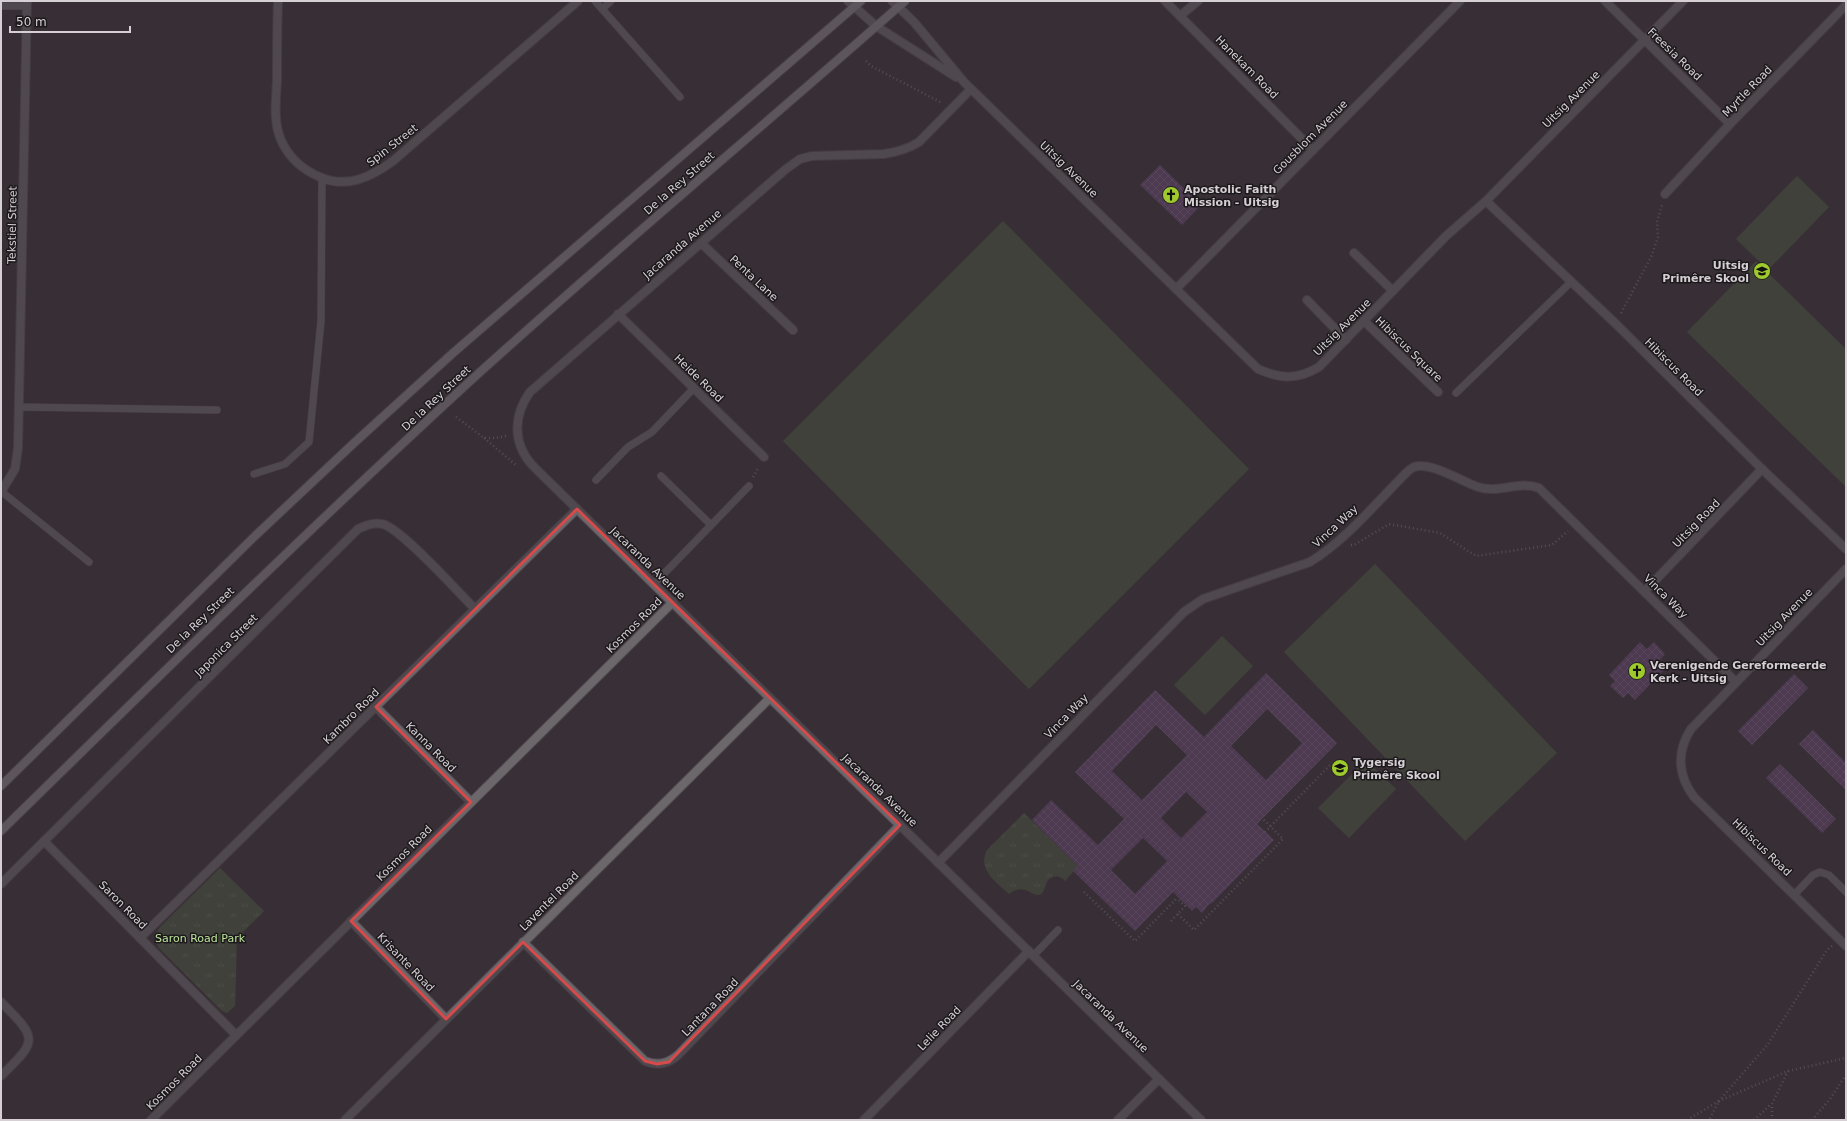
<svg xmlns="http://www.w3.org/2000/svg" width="1847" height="1121" viewBox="0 0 1847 1121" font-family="'DejaVu Sans',sans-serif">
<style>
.grass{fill:#4a583e}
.park{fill:url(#park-tufts)}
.building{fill:url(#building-cross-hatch);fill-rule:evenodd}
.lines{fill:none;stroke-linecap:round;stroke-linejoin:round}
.service-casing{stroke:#544c53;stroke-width:8}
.minor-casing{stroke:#544c53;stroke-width:10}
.tertiary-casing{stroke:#544c53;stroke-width:10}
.secondary-casing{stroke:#544c53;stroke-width:10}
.path{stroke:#787077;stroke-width:2.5;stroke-dasharray:1 3;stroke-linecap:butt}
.service{stroke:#6b676a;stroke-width:7}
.minor{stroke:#6b676a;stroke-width:8}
.tertiary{stroke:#6b676a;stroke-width:8}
.secondary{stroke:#8b8489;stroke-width:8}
.marked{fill:none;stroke:#d64a4b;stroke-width:3;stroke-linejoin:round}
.labels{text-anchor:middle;stroke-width:3;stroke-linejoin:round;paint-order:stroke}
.street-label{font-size:11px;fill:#d6d0d5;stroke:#1c191c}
.poi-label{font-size:11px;font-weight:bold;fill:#d6d0d5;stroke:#1c191c;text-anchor:start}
.park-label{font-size:11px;fill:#bde39a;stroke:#1c191c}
</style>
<defs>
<pattern id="park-tufts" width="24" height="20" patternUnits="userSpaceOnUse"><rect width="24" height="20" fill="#4a583e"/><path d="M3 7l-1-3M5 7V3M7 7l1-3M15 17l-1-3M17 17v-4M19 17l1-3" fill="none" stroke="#636f59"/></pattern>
<pattern id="building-cross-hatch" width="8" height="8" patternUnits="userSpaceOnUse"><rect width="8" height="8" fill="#664872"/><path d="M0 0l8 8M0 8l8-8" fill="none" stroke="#7b6185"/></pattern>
</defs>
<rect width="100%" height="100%" fill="#382f37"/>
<g class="grass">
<path d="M1797,176L1829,207L1768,270L1736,239Z"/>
<path d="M1003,221L1249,469L1029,689L783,441Z"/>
<path d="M1756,261L1846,349V487L1687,332Z"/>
<path d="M1375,564L1557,753L1465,841L1284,652Z"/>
<path d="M1222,636L1253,666L1205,715L1174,685Z"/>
<path d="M1366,760L1396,789L1349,838L1318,808Z"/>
</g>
<g class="park">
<path d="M1024,813L1078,866L1065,881C1060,875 1054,875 1048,880C1045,884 1045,891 1041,894C1032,899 1026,881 1009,894C996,882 977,869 987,850Z"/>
<path d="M220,868L264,911L237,938L235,1006L227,1013L222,1011L159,948C154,940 155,934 160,927Z"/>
</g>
<g class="building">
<path d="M1160,165L1201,205L1182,225L1140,185Z"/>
<path d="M1640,642L1647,649L1654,642L1665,654L1659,661L1666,668L1635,700L1628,693L1623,698L1610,686L1615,681L1609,675Z"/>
<path d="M1266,673L1337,743L1257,824L1274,840L1211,904L1210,903L1202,913L1196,907L1192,911L1173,892L1135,931L1073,871L1078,866L1032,820L1051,800L1098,845L1124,819L1075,772L1155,690L1204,737ZM1267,709L1302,743L1266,780L1231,746ZM1156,725L1187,755L1142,800L1112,771ZM1186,792L1207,812L1181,838L1161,818ZM1143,838L1167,861L1135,894L1111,870Z"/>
<path d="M1794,674L1808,688L1752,745L1738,731Z"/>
<path d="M1813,730L1846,763V790L1799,744Z"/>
<path d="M1780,764L1836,819L1822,833L1766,778Z"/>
</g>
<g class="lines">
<g class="service-casing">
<g id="service">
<path d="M595,1L680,97"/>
<path d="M1,6H27"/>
<path d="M602,9L611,1"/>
<path d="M1456,393L1571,282"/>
<path d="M19,407L217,410"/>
<path d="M254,474L285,464L309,442L321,321L322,178"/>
<path d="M661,476L710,524"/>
<path d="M596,480L628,447L652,432L694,388"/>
<path d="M2,492L89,562"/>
<path d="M654,584L749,486"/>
<path d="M1794,895L1813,875L1820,872L1829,875L1846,892"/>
<path d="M1033,956L1058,930"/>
</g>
</g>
<g class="minor-casing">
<g id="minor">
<path d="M278,1C277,27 277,54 277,80C276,100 273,122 281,140C289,158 303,170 320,177C347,189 371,177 393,161L578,1"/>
<path d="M1165,1L1313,150"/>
<path d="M1605,1L1730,124"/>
<path d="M1180,16L1198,1"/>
<path d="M971,89L919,142C908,149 897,152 884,154L812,156L800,159L786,169L530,392C512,417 513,446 535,468L1201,1120"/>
<path d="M1665,194L1730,124L1846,5"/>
<path d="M1486,201L1683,1"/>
<path d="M701,243L793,330"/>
<path d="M1354,253L1393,291"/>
<path d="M1176,289L1460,1"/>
<path d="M1307,300L1346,340"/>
<path d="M618,314L764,457"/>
<path d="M1364,321L1438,392"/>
<path d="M1,492L15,469L18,448L27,1"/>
<path d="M1645,591L1762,469"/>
<path d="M376,707L471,802"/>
<path d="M44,841L236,1035"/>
<path d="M938,863L1184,612L1203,599L1310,562C1346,540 1377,502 1407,472C1409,470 1412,468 1414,467C1430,461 1463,482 1478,487C1499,494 1519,480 1539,488L1736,682"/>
<path d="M1,884L358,529C366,525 374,522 382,524C400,527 459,593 475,609"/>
<path d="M351,921L446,1019"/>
<path d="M140,938L577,509"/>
<path d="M523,942L645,1061C657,1066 668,1064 678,1055L900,825"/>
<path d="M1,1002C38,1039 38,1040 1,1076"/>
<path d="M151,1120L673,602"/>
<path d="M345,1120L770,698"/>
<path d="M864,1120L1029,951"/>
<path d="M1118,1120L1159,1079"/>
</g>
</g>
<g class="tertiary-casing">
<g id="tertiary">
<path d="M848,1L876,26L956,77"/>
<path d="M892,1L914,22L964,82L1258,369C1281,379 1297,380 1319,367L1446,236L1486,201L1615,323L1762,469L1846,549"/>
<path d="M1846,569L1691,729C1676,752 1678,776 1694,797L1846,946"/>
</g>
</g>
<g class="secondary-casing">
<g id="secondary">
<path d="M1,786L256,535L354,443L453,353L861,1"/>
<path d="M1,831C155,680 309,529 468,383C611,253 760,129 905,1"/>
</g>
</g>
<g class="path">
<path d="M866,61L871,66L942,103"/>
<path d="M1621,313L1651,257L1658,237L1657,222L1662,205"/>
<path d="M456,417L484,438H495L506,436"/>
<path d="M484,438L517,466"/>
<path d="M753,477L759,467"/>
<path d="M1351,545H1354L1389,524L1440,533L1476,556L1552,545L1568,531"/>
<path d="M1265,832L1332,763"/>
<path d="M1084,892L1135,941L1178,897"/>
<path d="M1178,914L1194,930L1283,839L1263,819"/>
<path d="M1171,921L1185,906L1177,898"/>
<path d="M1832,946L1827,950L1768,1044L1719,1101L1788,1071L1846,1058"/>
<path d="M1687,1120L1719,1101L1709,1120"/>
<path d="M1754,1120L1771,1104"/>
<path d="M1772,1120V1104L1788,1071"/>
<path d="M1812,1120L1830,1099L1846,1075"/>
</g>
<use href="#service" class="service"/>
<use href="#minor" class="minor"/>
<use href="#tertiary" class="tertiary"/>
<use href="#secondary" class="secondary"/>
</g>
<path d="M0 0H1847V1121H0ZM577,509L900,825L669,1062L657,1064L645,1061L523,942L446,1019L351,921L471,802L376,707Z" fill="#382f37" fill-opacity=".55" fill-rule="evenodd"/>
<path class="marked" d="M577,509L900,825L669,1062L657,1064L645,1061L523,942L446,1019L351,921L471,802L376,707Z"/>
<defs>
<g id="church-disc" transform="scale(0.9)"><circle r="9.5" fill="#9fca2d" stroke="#1c191c"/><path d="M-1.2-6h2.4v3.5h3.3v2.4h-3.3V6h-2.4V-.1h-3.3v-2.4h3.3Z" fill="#111"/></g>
<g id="school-disc" transform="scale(0.9)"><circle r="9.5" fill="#9fca2d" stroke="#1c191c"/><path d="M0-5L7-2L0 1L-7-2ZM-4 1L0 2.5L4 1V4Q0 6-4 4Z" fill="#111"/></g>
</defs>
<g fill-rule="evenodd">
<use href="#church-disc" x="1171" y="195"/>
<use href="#school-disc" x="1762" y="271"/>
<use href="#church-disc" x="1637" y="671"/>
<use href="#school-disc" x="1340" y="768"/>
</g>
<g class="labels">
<g class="street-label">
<text transform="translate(1675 54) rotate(44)" y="4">Freesia Road</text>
<text transform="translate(1247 67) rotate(45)" y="4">Hanekam Road</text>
<text transform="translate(1747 91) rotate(-46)" y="4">Myrtle Road</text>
<text transform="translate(1571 99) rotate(-45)" y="4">Uitsig Avenue</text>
<text transform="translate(1310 137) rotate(-45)" y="4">Gousblom Avenue</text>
<text transform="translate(392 145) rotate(-38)" y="4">Spin Street</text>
<text transform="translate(1069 169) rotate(44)" y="4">Uitsig Avenue</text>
<text transform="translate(679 183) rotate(-41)" y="4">De la Rey Street</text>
<text transform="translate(12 225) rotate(-89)" y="4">Tekstiel Street</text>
<text transform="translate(682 244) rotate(-41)" y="4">Jacaranda Avenue</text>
<text transform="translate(754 278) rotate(43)" y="4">Penta Lane</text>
<text transform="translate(1342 327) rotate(-45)" y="4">Uitsig Avenue</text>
<text transform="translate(1409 349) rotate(44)" y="4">Hibiscus Square</text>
<text transform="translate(1674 367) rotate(45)" y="4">Hibiscus Road</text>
<text transform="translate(699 378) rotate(44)" y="4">Heide Road</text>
<text transform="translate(436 398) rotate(-43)" y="4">De la Rey Street</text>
<text transform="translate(1696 523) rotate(-46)" y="4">Uitsig Road</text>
<text transform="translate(1335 526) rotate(-43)" y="4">Vinca Way</text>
<text transform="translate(648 563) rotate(44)" y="4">Jacaranda Avenue</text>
<text transform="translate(1666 596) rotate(45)" y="4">Vinca Way</text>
<text transform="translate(1784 617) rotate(-46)" y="4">Uitsig Avenue</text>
<text transform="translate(200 620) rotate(-44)" y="4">De la Rey Street</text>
<text transform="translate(634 625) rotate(-45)" y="4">Kosmos Road</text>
<text transform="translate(226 645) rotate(-45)" y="4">Japonica Street</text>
<text transform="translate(351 716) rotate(-45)" y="4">Kambro Road</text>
<text transform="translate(1066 716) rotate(-46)" y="4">Vinca Way</text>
<text transform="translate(431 747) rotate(45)" y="4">Kanna Road</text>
<text transform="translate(880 790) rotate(44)" y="4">Jacaranda Avenue</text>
<text transform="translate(1762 847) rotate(44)" y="4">Hibiscus Road</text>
<text transform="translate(404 853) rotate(-45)" y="4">Kosmos Road</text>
<text transform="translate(549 901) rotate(-45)" y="4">Laventel Road</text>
<text transform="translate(123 905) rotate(45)" y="4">Saron Road</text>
<text transform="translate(406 962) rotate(46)" y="4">Krisante Road</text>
<text transform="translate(710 1007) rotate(-46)" y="4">Lantana Road</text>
<text transform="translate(1111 1016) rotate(44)" y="4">Jacaranda Avenue</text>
<text transform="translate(939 1028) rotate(-46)" y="4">Lelie Road</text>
<text transform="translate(174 1082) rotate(-45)" y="4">Kosmos Road</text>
</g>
<g class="poi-label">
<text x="1184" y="193">Apostolic Faith<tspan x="1184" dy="13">Mission - Uitsig</tspan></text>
<text x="1749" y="269" text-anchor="end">Uitsig<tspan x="1749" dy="13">Primêre Skool</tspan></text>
<text x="1650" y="669">Verenigende Gereformeerde<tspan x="1650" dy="13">Kerk - Uitsig</tspan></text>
<text x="1353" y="766">Tygersig<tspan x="1353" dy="13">Primêre Skool</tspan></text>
</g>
<g class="park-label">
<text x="200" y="942">Saron Road Park</text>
</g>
</g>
<rect width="1847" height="1121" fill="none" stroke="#d6d0d5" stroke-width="4"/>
<path d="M10 26v6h120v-6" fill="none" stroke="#d6d0d5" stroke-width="2"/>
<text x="16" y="26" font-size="12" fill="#d6d0d5" stroke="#1c191c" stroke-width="3" paint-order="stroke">50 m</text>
</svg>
